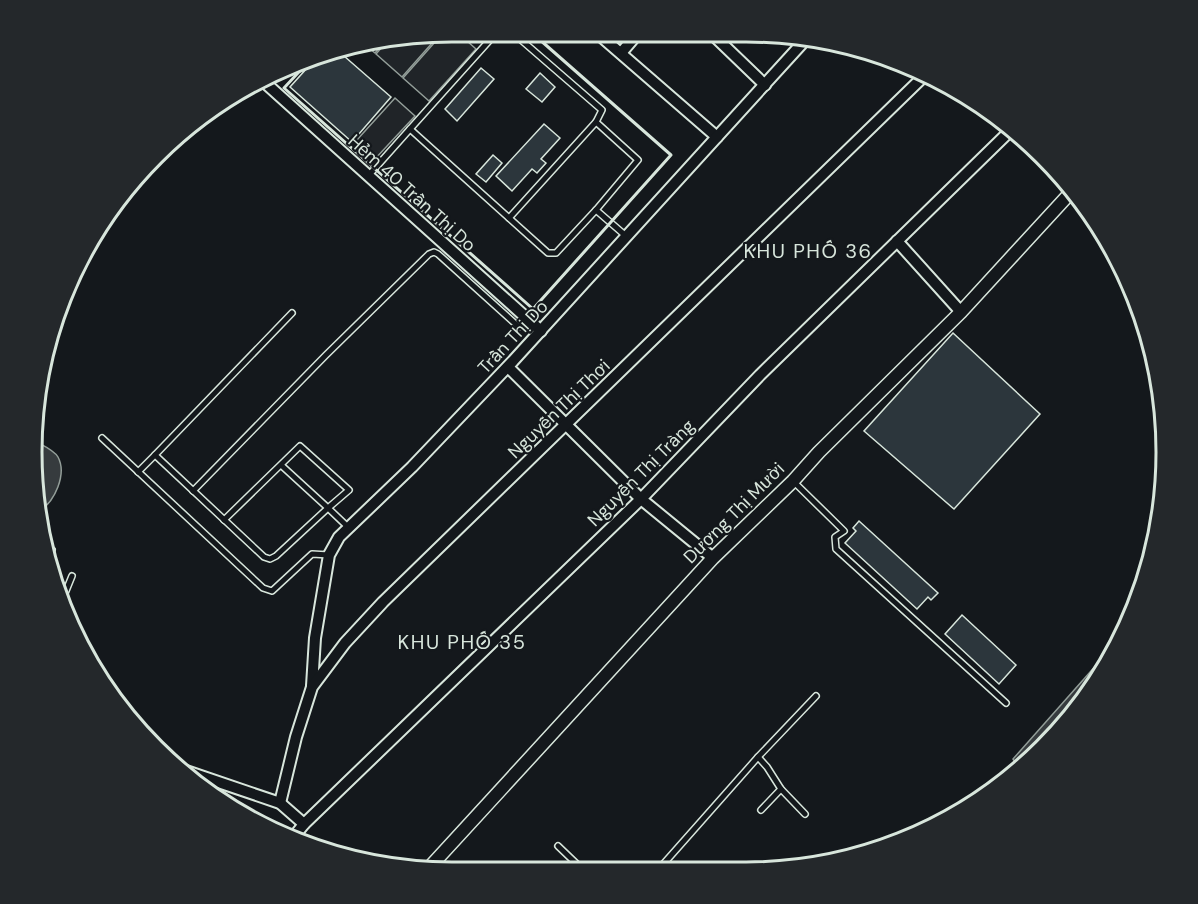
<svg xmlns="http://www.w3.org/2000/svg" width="1198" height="904" viewBox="0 0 1198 904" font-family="'DM Sans',sans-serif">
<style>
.green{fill:#202428;stroke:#939e99;stroke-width:1.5}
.water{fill:#363b3e;stroke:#939e99;stroke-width:1.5}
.building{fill:#2c363c;stroke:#d8e6dc;stroke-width:1.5}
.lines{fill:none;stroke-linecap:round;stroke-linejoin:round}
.service-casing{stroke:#d8e6dc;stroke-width:8}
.minor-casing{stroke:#d8e6dc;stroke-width:14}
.tertiary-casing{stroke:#d8e6dc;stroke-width:15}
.service{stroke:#14181c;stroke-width:5}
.minor{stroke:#14181c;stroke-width:10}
.tertiary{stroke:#14181c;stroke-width:12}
.wall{stroke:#d8e6dc;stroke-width:3}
.labels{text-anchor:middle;stroke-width:4.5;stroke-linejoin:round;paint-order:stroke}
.street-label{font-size:18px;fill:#d8e6dc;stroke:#14181c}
.neighbourhood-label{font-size:20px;letter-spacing:1.5px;fill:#d8e6dc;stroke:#14181c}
.rim{fill:none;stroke:#d8e6dc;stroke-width:3}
</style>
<rect width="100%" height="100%" fill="#14181c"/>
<g class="green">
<path d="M457,32L476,49L429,101L403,78L443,33Z"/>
<path d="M441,33L402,77L376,54L388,40Z"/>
<path d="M386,40L375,53L363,43Z"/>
<path d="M395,98L415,116L374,160L355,142Z"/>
</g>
<g class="water">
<path d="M35,441C42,445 54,450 58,457C67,474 55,502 39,511L32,480Z"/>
<path d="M1122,636L1096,685L1044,749L1020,769L1013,759Z"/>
</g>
<g class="building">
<path d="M478,32H489L484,37Z"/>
<path d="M336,49L391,97L352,142L290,87L317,57Z"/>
<path d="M481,68L494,79L457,121L445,109Z"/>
<path d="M540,73L555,87L542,102L526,89Z"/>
<path d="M544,124L560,138L541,159L546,163L537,173L532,169L512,191L496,176Z"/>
<path d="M493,155L502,163L486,182L476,174Z"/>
<path d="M953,333L1040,414L954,509L864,431Z"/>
<path d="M859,521L938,593L931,600L928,597L917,609L845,543L856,531L853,528Z"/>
<path d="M962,615L1016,665L999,684L945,634Z"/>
</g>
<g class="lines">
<g class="service-casing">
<g id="service">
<path d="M512,32L602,110L596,122"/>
<path d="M410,129L497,32"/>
<path d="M369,175L410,129L548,253H556L596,210L626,236"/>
<path d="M509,218L596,122L638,160L596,210"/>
<path d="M292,313L155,455L264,557L270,559L276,556L328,508L349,528"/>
<path d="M102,438L263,588L272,591L312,554L329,555"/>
<path d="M138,472L155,455"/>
<path d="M794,482L844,531L835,537L836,549L1006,703"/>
<path d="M193,491L326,355L429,254L434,252L438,254L519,327"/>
<path d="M224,520L300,446L349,490L328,508L281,465"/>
<path d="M48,560L52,550"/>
<path d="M61,603L72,576"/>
<path d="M758,757L767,767L781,789L805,814"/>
<path d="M761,810L781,789"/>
<path d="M558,846L582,869"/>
<path d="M659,869L758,757L816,696"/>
</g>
</g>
<g class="minor-casing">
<g id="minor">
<path d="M596,32L717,137"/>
<path d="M710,32L765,85"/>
<path d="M621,53L639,32"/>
<path d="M262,80L541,331"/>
<path d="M897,241L961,312"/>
<path d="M508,367L641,499L713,558"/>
<path d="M312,686L315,638L329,555L339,537L412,467L513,361L807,38"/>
<path d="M180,769L280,803L304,824"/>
<path d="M280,803L296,737L312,687L345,643L383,602L923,77"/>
<path d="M292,839L304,824L641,499L760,375L1012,129"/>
</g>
</g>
<g class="tertiary-casing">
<path id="tertiary" d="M428,869L713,558L793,481L819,452L961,312L1073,190"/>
</g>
<use href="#service" class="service"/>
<use href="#minor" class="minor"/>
<use href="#tertiary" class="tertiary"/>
<path class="wall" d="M310,60L284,88L533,309L671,155L531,32"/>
</g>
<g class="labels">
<g class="street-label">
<text transform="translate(412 193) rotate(42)" y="6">Hẻm 40 Trần Thị Do</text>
<text transform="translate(513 337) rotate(-47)" y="6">Trần Thị Do</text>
<text transform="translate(559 409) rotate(-44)" y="6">Nguyễn Thị Thơi</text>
<text transform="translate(641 473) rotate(-45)" y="6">Nguyễn Thị Tràng</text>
<text transform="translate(734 513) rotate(-45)" y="6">Dương Thị Mười</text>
</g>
<g class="neighbourhood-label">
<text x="808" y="258">KHU PHỐ 36</text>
<text x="462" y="649">KHU PHỐ 35</text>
</g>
</g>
<path d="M0 0H1198V904H0ZM452 42H746A410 410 0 0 1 1156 452V452A410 410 0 0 1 746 862H452A410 410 0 0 1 42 452V452A410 410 0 0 1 452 42Z" fill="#24282b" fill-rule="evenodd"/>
<path class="rim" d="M452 42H746A410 410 0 0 1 1156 452V452A410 410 0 0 1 746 862H452A410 410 0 0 1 42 452V452A410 410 0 0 1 452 42Z"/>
</svg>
